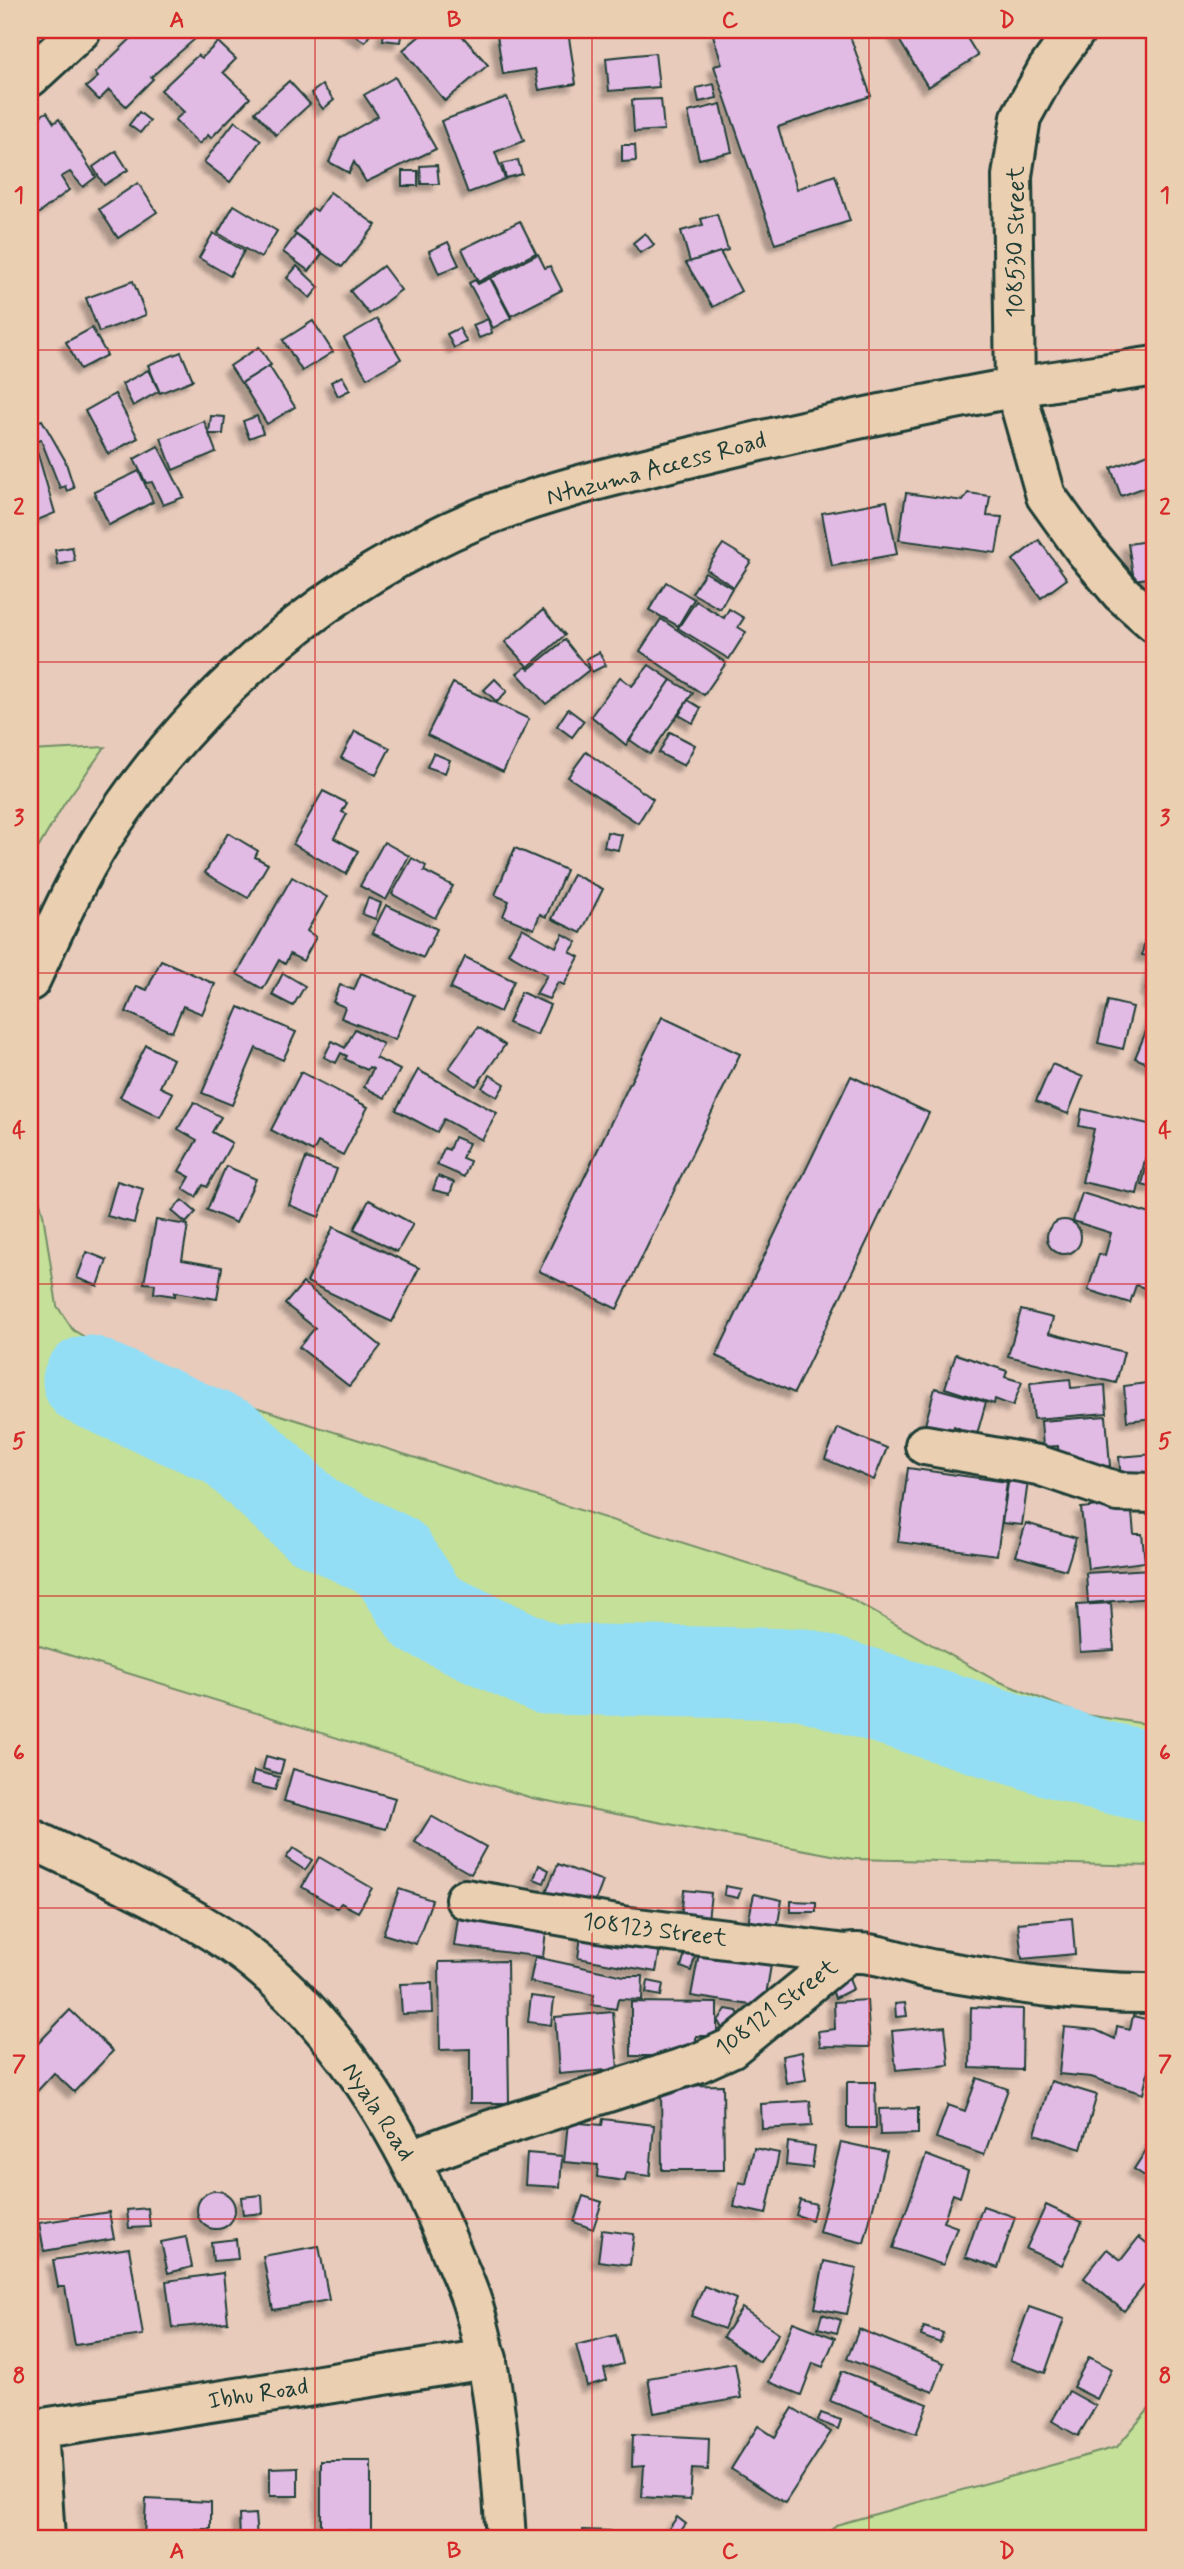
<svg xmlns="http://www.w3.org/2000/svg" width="1184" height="2569" viewBox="0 0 1184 2569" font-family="Mynerve,sans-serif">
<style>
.green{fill:#c5e098;stroke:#728e66;stroke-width:2}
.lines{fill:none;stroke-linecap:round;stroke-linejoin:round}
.river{stroke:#94def5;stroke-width:91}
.building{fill:#e2bbe5;stroke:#1f3d34;stroke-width:2;filter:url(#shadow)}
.minor-casing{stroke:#1f3d34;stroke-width:44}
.minor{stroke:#eacfb1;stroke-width:38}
.grid{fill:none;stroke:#d62828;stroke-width:2;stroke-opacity:0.55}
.labels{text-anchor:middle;stroke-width:7;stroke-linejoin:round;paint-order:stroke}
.street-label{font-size:24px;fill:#1f3d34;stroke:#eacfb1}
.neatline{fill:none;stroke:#d62828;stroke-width:2.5}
.grid-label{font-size:23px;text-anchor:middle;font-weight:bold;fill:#d62828}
</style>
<defs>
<filter id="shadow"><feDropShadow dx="-6" dy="6" stdDeviation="2" flood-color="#0004"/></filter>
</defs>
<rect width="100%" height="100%" fill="#e8cbbb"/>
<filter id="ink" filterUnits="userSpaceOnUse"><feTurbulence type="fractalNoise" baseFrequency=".0143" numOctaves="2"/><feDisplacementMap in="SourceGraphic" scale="14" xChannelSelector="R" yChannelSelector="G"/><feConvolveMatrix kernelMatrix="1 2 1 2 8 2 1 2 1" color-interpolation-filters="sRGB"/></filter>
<g filter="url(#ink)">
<g class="green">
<path d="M105,747L64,804L30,862V751Z"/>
<path d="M30,1163L43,1214L57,1306L73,1330L145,1372L838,1592L993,1679L1079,1714L1154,1725V1866L853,1859L532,1798L30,1643Z"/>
<path d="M1154,2403V2539H823L836,2525L1117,2447Z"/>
</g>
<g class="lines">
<path class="river" d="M88,1381L229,1443L314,1521L391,1558L427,1613L546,1669L804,1674L1097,1765L1154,1778"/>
</g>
<g class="building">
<path d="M140,30H186L195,39L151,77L153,79L126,106L109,90L99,100L86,87L98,77L95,73Z"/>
<path d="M347,30H373L365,42Z"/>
<path d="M384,30H402L400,42L383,40Z"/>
<path d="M427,30H457L488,65L445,101L403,50Z"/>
<path d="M532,30L533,37L568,31L576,84L539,90L535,69L503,74L497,35Z"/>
<path d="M729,30H848L871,96L778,127L797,189L835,175L850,221L775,244L714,66L722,64L713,35Z"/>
<path d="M893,30H962L978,56L928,87Z"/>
<path d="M218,42L236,59L223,72L250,98L211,138L208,135L199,144L175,120L184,112L161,90L198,55L202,58Z"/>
<path d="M655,53L659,87L609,91L606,58Z"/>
<path d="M395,77L436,149L366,182L354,162L349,173L329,162L340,138L378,116L364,95Z"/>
<path d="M289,81L310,104L276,135L255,112Z"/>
<path d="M714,84L717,98L699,102L696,88Z"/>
<path d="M322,85L334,100L323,109L311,93Z"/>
<path d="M507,97L524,141L495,152L505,179L468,193L441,121Z"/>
<path d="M661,99L664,130L634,132L632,100Z"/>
<path d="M721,104L732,152L699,159L688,112Z"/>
<path d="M47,112L54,123L59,119L96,177L83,187L70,172L61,177L69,190L30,220V122Z"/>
<path d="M139,112L150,121L140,133L129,125Z"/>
<path d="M235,121L261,140L230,182L204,162Z"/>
<path d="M622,145H635L636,161L622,162Z"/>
<path d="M116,151L128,170L104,185L93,167Z"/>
<path d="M518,160L522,174L506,178L502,164Z"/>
<path d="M437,165L439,184H421L420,166Z"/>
<rect x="402" y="171" width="16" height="15"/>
<path d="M138,183L157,212L118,238L99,209Z"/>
<path d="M330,192L376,225L342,267L294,233L312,208L317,211Z"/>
<path d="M234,205L277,231L261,258L218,233Z"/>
<path d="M717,214L728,250L690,262L681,231L703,225L701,219Z"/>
<path d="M520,221L536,253L478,282L462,249Z"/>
<path d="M213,233L244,251L230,276L199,258Z"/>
<path d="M645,233L654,245L640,253L633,243Z"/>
<path d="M296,235L322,254L309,271L283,252Z"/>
<path d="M448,242L459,265L439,274L429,251Z"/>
<path d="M720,252L741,291L713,307L686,263Z"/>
<path d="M538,254L545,268L550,266L562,290L511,316L491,278Z"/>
<path d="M297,266L319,287L310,298L287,278Z"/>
<path d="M383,266L401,290L369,314L350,291Z"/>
<path d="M490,278L511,318L493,328L469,283L475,280L478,284Z"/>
<path d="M133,281L146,315L99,332L86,298Z"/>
<path d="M377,319L401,359L367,378L344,338Z"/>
<path d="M488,319L492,333L479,338L473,325Z"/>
<path d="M313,321L333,352L302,371L283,340Z"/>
<path d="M92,328L107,355L80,369L66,342Z"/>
<path d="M459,328L467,342L454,348L447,334Z"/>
<path d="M259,347L271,365L241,383L230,366Z"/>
<path d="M181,352L193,380L160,393L148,365Z"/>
<path d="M269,366L295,407L267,424L242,383Z"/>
<path d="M148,370L159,391L133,406L122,384Z"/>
<path d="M342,376L350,390L338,396L331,382Z"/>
<path d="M115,394L138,438L108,454L85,411Z"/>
<path d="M211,416L225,417L223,434H209Z"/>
<path d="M257,416L263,433L249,438L243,421Z"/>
<path d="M42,420L65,460L74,488L67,491L65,486L60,488L41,440L30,443V424Z"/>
<path d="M204,421L216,452L173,470L161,438Z"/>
<path d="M158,446L184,497L163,505L152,482L146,483L134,459Z"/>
<path d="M37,451L55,513L30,523V453Z"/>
<path d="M1154,452V484L1121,496L1111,468Z"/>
<path d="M139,471L153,502L109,525L94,492Z"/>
<path d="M906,493L963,501L968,493L990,496L987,516L1002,517L996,553L899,540Z"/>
<path d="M887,501L897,554L832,566L822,513Z"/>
<path d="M1039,540L1067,579L1041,598L1013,560Z"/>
<path d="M1154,540V577L1134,580L1128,544Z"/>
<path d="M723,544L751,561L734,587L706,569Z"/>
<path d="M72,547L75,561L58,565L55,550Z"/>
<path d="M705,572L732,588L720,609L692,593Z"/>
<path d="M666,582L694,599L678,626L649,610Z"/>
<path d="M696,601L724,618L729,609L744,618L738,627L746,632L729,659L678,628Z"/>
<path d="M543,610L565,635L528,667L505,642Z"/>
<path d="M661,619L726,663L704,695L640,651Z"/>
<path d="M565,640L589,670L546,704L517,673L526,667L529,669Z"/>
<path d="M599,652L606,665L592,672L586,659Z"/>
<path d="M649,665L671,680L626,745L591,716L620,677L632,686Z"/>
<path d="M495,679L507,691L497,702L484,690Z"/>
<path d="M671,680L693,693L650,754L630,740Z"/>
<path d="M453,683L529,719L503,772L427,735Z"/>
<path d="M688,700L701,708L693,723L679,715Z"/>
<path d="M568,709L584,721L572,737L557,726Z"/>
<path d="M355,731L390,748L376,775L341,758Z"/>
<path d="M670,732L695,745L684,766L659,753Z"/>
<path d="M586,752L653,799L638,823L568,777Z"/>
<path d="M433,753L450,760L445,773L427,767Z"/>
<path d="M323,791L347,803L342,812L347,814L334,838L358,851L346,874L293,844Z"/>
<path d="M607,832L622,835L618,850L604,847Z"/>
<path d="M228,833L258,851L255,857L268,864L248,898L205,873Z"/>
<path d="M384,842L409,856L386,900L360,886Z"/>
<path d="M515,848L566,870L546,917L540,914L534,929L503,916L509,901L495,895Z"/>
<path d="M412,858L426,866L424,871L453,886L435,918L392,894Z"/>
<path d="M573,874L603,889L581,933L552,919Z"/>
<path d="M292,877L327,897L307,931L316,937L303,961L290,954L285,964L279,960L263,989L237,974Z"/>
<path d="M368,898L381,903L375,919L362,914Z"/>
<path d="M386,905L437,929L423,958L372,933Z"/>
<path d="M522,928L556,947L563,934L577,942L570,952L579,957L564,985L558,982L549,999L536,994L547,975L508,953Z"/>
<path d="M1145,939L1154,940V957L1142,955Z"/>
<path d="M465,957L514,981L500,1012L450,989Z"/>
<path d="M161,960L215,984L202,1014L183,1006L172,1032L126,1012L137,986L147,990Z"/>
<path d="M1154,962V1003L1148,1001L1151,992L1146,990Z"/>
<path d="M283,973L305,986L293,1006L272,995Z"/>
<path d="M361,973L414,995L395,1040L341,1018L345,1007L333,1002L340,985L354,990Z"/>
<path d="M521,992L550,1005L537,1035L508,1023Z"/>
<path d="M1108,1001L1133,1007L1123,1049L1098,1043Z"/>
<path d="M239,1007L296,1032L283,1060L256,1048L232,1105L202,1093Z"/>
<path d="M1154,1012V1066L1135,1058Z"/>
<path d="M662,1017L740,1054L617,1309L539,1271Z"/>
<path d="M478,1027L505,1045L476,1086L449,1068Z"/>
<path d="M355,1029L383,1044L376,1058L400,1070L385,1098L364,1087L373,1069L369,1067L367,1070L345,1059L347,1056L341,1053L336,1063L324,1057L332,1041L345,1048Z"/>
<path d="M146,1045L173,1059L160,1087L173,1093L160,1117L120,1097Z"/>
<path d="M1052,1064L1083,1077L1068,1114L1036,1101Z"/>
<path d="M418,1070L497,1113L482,1140L444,1119L437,1132L396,1110Z"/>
<path d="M301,1072L368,1107L343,1155L318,1142L313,1152L271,1130Z"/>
<path d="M490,1075L505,1084L497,1097L482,1088Z"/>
<path d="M851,1076L929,1113L794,1393L716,1356Z"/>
<path d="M194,1102L221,1117L212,1132L232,1143L207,1187L203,1185L196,1197L183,1189L190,1177L179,1171L197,1140L178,1129Z"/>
<path d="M1082,1109L1153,1125L1137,1194L1082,1182L1094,1129L1079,1126Z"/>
<path d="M454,1137L469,1143L462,1158L470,1161L464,1177L437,1165L444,1148L449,1150Z"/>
<path d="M1150,1151L1154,1152V1188L1142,1185Z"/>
<path d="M306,1158L337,1169L319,1217L289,1205Z"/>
<path d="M226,1166L256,1179L236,1223L207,1210Z"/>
<path d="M438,1176L454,1182L450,1194L433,1190Z"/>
<path d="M117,1181L143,1189L134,1223L107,1216Z"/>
<path d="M1082,1193L1154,1215V1291L1136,1285L1130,1303L1088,1290L1099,1254L1105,1255L1111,1233L1073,1221Z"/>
<path d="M182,1200L196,1212L186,1223L172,1211Z"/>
<path d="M369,1200L413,1224L397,1252L354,1229Z"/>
<circle cx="1064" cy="1237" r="17"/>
<path d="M156,1220L188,1225L182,1260L222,1267L217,1299L175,1292V1296L154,1293L155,1284L144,1283Z"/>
<path d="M333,1227L419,1268L392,1322L307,1282Z"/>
<path d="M87,1252L107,1260L98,1286L77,1278Z"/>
<path d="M303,1283L381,1346L349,1386L299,1347L315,1328L285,1304Z"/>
<path d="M1021,1310L1053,1318L1049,1333L1124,1352L1116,1383L1008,1356Z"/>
<path d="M956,1354L1007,1371L1005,1377L1022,1382L1013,1406L995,1399L994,1404L945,1388Z"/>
<path d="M1070,1379L1071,1388L1105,1385L1107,1413L1034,1419L1030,1383Z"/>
<path d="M1154,1382V1418L1127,1421L1124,1386Z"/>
<path d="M935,1388L986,1402L974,1445L957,1440L961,1429L954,1426L948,1443L922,1436Z"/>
<path d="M1106,1416L1110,1466L1060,1469L1058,1446L1043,1447L1041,1421Z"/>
<path d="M838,1428L887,1448L874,1480L825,1459Z"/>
<path d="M1154,1454V1487L1122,1490L1119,1457Z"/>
<path d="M908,1468L1007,1482L997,1555L898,1542Z"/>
<path d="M1009,1477L1028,1481L1022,1525L1002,1523Z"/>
<path d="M1131,1502L1134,1534H1142L1145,1562L1088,1569L1081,1508Z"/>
<path d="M1026,1523L1076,1538L1066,1570L1016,1556Z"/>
<path d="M1150,1569L1152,1598L1088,1603L1086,1573Z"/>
<path d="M1111,1603L1114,1650L1080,1652L1077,1605Z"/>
<path d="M266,1756L284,1761L280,1774L263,1769Z"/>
<path d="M293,1769L395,1798L386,1829L284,1801Z"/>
<path d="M254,1771L279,1777L275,1790L251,1784Z"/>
<path d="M431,1816L486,1847L471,1874L415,1842Z"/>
<path d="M293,1848L312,1860L305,1870L286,1858Z"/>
<path d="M319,1857L372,1888L358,1912L341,1903L337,1908L302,1887Z"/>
<path d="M558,1864L603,1881L592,1910L546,1892Z"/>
<path d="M539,1865L549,1870L544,1883L534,1879Z"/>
<path d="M725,1886L741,1889L738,1898L724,1895Z"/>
<path d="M399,1889L432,1900L416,1944L383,1934Z"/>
<path d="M684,1890L711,1893L708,1920L681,1917Z"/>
<path d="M754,1894L782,1900L777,1929L748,1923Z"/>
<path d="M791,1901L816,1902V1912H791Z"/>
<path d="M459,1911L547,1922L543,1957L454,1946Z"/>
<path d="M1072,1918L1075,1954L1022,1959L1018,1923Z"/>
<path d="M582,1929L661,1943L656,1972L578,1958Z"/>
<path d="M700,1948L772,1959L764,2007L691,1996Z"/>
<path d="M685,1953L695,1957L691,1971L681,1967Z"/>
<path d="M535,1957L624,1976H643L642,2000L618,1999L616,2009L592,2005L594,1995L530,1982Z"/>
<path d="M507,1961L509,2103H470V2049L440,2050L439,1962Z"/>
<path d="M849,1979L853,1989L835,1998L831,1987Z"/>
<path d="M648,1981L663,1984L661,1996L646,1993Z"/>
<path d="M432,1983L433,2013L402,2014L400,1984Z"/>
<path d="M531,1996L554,1999L551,2025L528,2022Z"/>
<path d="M867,2000L870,2047L820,2046L818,2031L835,2029L834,2002Z"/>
<path d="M631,2002L717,2003V2036H696V2056H631Z"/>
<path d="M905,2003L907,2016L896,2017L895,2004Z"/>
<path d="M971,2007L1023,2009L1022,2070L970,2068Z"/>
<path d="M726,2009L737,2011L741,2018L723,2030L718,2021Z"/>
<path d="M70,2010L113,2051L74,2092L54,2073L30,2099V2052Z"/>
<path d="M613,2012L618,2069L559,2074L555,2017Z"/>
<path d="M1133,2016L1154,2021V2044L1143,2094L1091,2077L1059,2074L1064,2027L1096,2030L1115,2039L1117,2026L1130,2029Z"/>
<path d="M945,2026L949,2065L896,2070L892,2031Z"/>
<path d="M802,2052L806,2080L786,2083L782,2056Z"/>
<path d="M977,2078L1008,2089L984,2155L936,2138L948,2105L965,2111Z"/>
<path d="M1051,2081L1097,2095L1081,2149L1035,2134Z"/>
<path d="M847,2082H875L876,2128H847Z"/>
<path d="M723,2085L724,2170H662L661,2086Z"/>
<path d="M810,2101L812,2126L762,2129L761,2104Z"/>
<path d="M918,2108V2134L880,2135L879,2109Z"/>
<path d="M603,2119L654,2125L650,2176L626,2173L625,2181L597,2177L598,2165L564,2162L568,2122L602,2125Z"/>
<path d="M1154,2138V2182L1134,2169Z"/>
<path d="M788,2142L815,2146L812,2168L786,2165Z"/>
<path d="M841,2142L887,2152L864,2243L819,2232Z"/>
<path d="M754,2148L779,2153L766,2214L734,2207L739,2182L746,2184Z"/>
<path d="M527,2153L562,2156L560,2187L525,2185Z"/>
<path d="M926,2155L968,2171L960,2197L953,2194L943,2222L957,2227L943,2265L893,2248Z"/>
<circle cx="216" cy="2210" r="19"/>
<path d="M262,2195L263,2213L243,2215L241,2197Z"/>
<path d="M583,2196L602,2202L593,2229L574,2222Z"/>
<path d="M800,2200L816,2204L812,2220L796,2215Z"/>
<path d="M1046,2205L1082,2222L1062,2265L1026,2249Z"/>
<path d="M983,2206L1015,2217L998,2268L965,2257Z"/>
<path d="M148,2208L150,2227L129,2228L127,2210Z"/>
<path d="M109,2212L114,2239L44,2251L39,2223Z"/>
<path d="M602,2230L634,2234L630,2265L598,2261Z"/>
<path d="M186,2237L192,2267L168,2273L161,2242Z"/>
<path d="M1139,2237L1154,2249V2273L1124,2311L1084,2278L1107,2249L1121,2260Z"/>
<path d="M236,2239L238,2259L213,2261L211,2242Z"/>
<path d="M319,2246L329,2300L273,2310L263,2256Z"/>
<path d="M129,2248L143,2335L75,2345L65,2287H58L53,2260Z"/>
<path d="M824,2261L857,2268L847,2314L815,2308Z"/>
<path d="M223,2273L228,2322L172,2328L166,2281Z"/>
<path d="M704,2286L736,2299L724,2329L691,2316Z"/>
<path d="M1029,2307L1064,2319L1045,2373L1010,2360Z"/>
<path d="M742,2308L779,2333L760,2362L723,2337Z"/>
<path d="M822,2314L841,2320L837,2333L818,2328Z"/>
<path d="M793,2322L835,2338L823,2367L813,2363L801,2395L769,2382Z"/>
<path d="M924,2327L943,2333L940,2343L921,2336Z"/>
<path d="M859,2329L944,2363L933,2392L847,2359Z"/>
<path d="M616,2335L623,2364L604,2369L607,2380L587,2386L576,2345Z"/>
<path d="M1089,2357L1112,2369L1097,2399L1073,2387Z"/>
<path d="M735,2363L741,2398L654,2413L648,2378Z"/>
<path d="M842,2371L928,2404L916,2434L830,2401Z"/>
<path d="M1069,2391L1096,2406L1078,2436L1052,2421Z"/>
<path d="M793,2408L831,2432L785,2503L731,2469L758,2426L775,2437Z"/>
<path d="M821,2413L841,2420L838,2429L818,2421Z"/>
<path d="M633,2434L709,2438L708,2470L692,2469L690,2500L642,2497L644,2466L632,2467Z"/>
<path d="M321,2461H371V2531L321,2530Z"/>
<path d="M298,2467V2496H270V2468Z"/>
<path d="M146,2499L211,2502V2529H195L194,2539H144Z"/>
<path d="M255,2514L257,2539H240L239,2515Z"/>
<path d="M677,2517L686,2524L676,2537L668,2530Z"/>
<path d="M583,2530L610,2531V2539H583Z"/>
</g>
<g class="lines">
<g class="minor-casing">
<g id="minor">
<path d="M1076,30L1047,70L1021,117L1012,176L1015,387L1046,496L1084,549L1121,593L1154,622"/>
<path d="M30,77L81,30"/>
<path d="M30,981C56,926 80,869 115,819C205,689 331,580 478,519C549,490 625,473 700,455C804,430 908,407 1013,388C1060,379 1107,374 1154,366"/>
<path d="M925,1445L1038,1465L1118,1492L1154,1493"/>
<path d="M30,1838C101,1873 196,1913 257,1963C346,2036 406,2140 449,2245C457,2266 468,2287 474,2309C496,2384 501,2462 506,2539"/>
<path d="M465,1899L622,1926L846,1954"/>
<path d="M411,2159L490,2130L698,2063L731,2048L846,1954C874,1949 908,1966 936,1970C1007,1982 1082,1994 1154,1993"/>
<path d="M38,2429L45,2539"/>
<path d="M30,2430L487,2359"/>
</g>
</g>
<use href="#minor" class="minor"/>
</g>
</g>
<path class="grid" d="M315,30V2539M592,30V2539M869,30V2539M30,350H1154M30,662H1154M30,973H1154M30,1284H1154M30,1596H1154M30,1908H1154M30,2219H1154"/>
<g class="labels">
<g class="street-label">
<text transform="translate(1015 242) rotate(-90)" y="8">108530 Street</text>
<text transform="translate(656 468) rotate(-15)" y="8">Ntuzuma Access Road</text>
<text transform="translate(655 1929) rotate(7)" y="8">108123 Street</text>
<text transform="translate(776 2007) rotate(-37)" y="8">108121 Street</text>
<text transform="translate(379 2111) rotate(57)" y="8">Nyala Road</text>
<text transform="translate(258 2393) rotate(-9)" y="8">Ibhu Road</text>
</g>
</g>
<rect width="1184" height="2569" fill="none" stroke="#eacfb1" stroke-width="77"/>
<rect x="38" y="38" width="1108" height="2492" class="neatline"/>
<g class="grid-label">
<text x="177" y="27">A</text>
<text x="454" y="27">B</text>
<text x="730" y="27">C</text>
<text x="1007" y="27">D</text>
<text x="19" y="202">1</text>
<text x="1165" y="202">1</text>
<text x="19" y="514">2</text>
<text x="1165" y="514">2</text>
<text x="19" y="825">3</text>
<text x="1165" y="825">3</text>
<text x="19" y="1137">4</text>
<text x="1165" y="1137">4</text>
<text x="19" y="1448">5</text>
<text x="1165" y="1448">5</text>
<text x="19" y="1760">6</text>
<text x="1165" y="1760">6</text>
<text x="19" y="2071">7</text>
<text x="1165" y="2071">7</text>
<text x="19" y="2383">8</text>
<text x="1165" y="2383">8</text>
<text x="177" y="2558">A</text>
<text x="454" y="2558">B</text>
<text x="730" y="2558">C</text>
<text x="1007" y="2558">D</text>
</g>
</svg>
